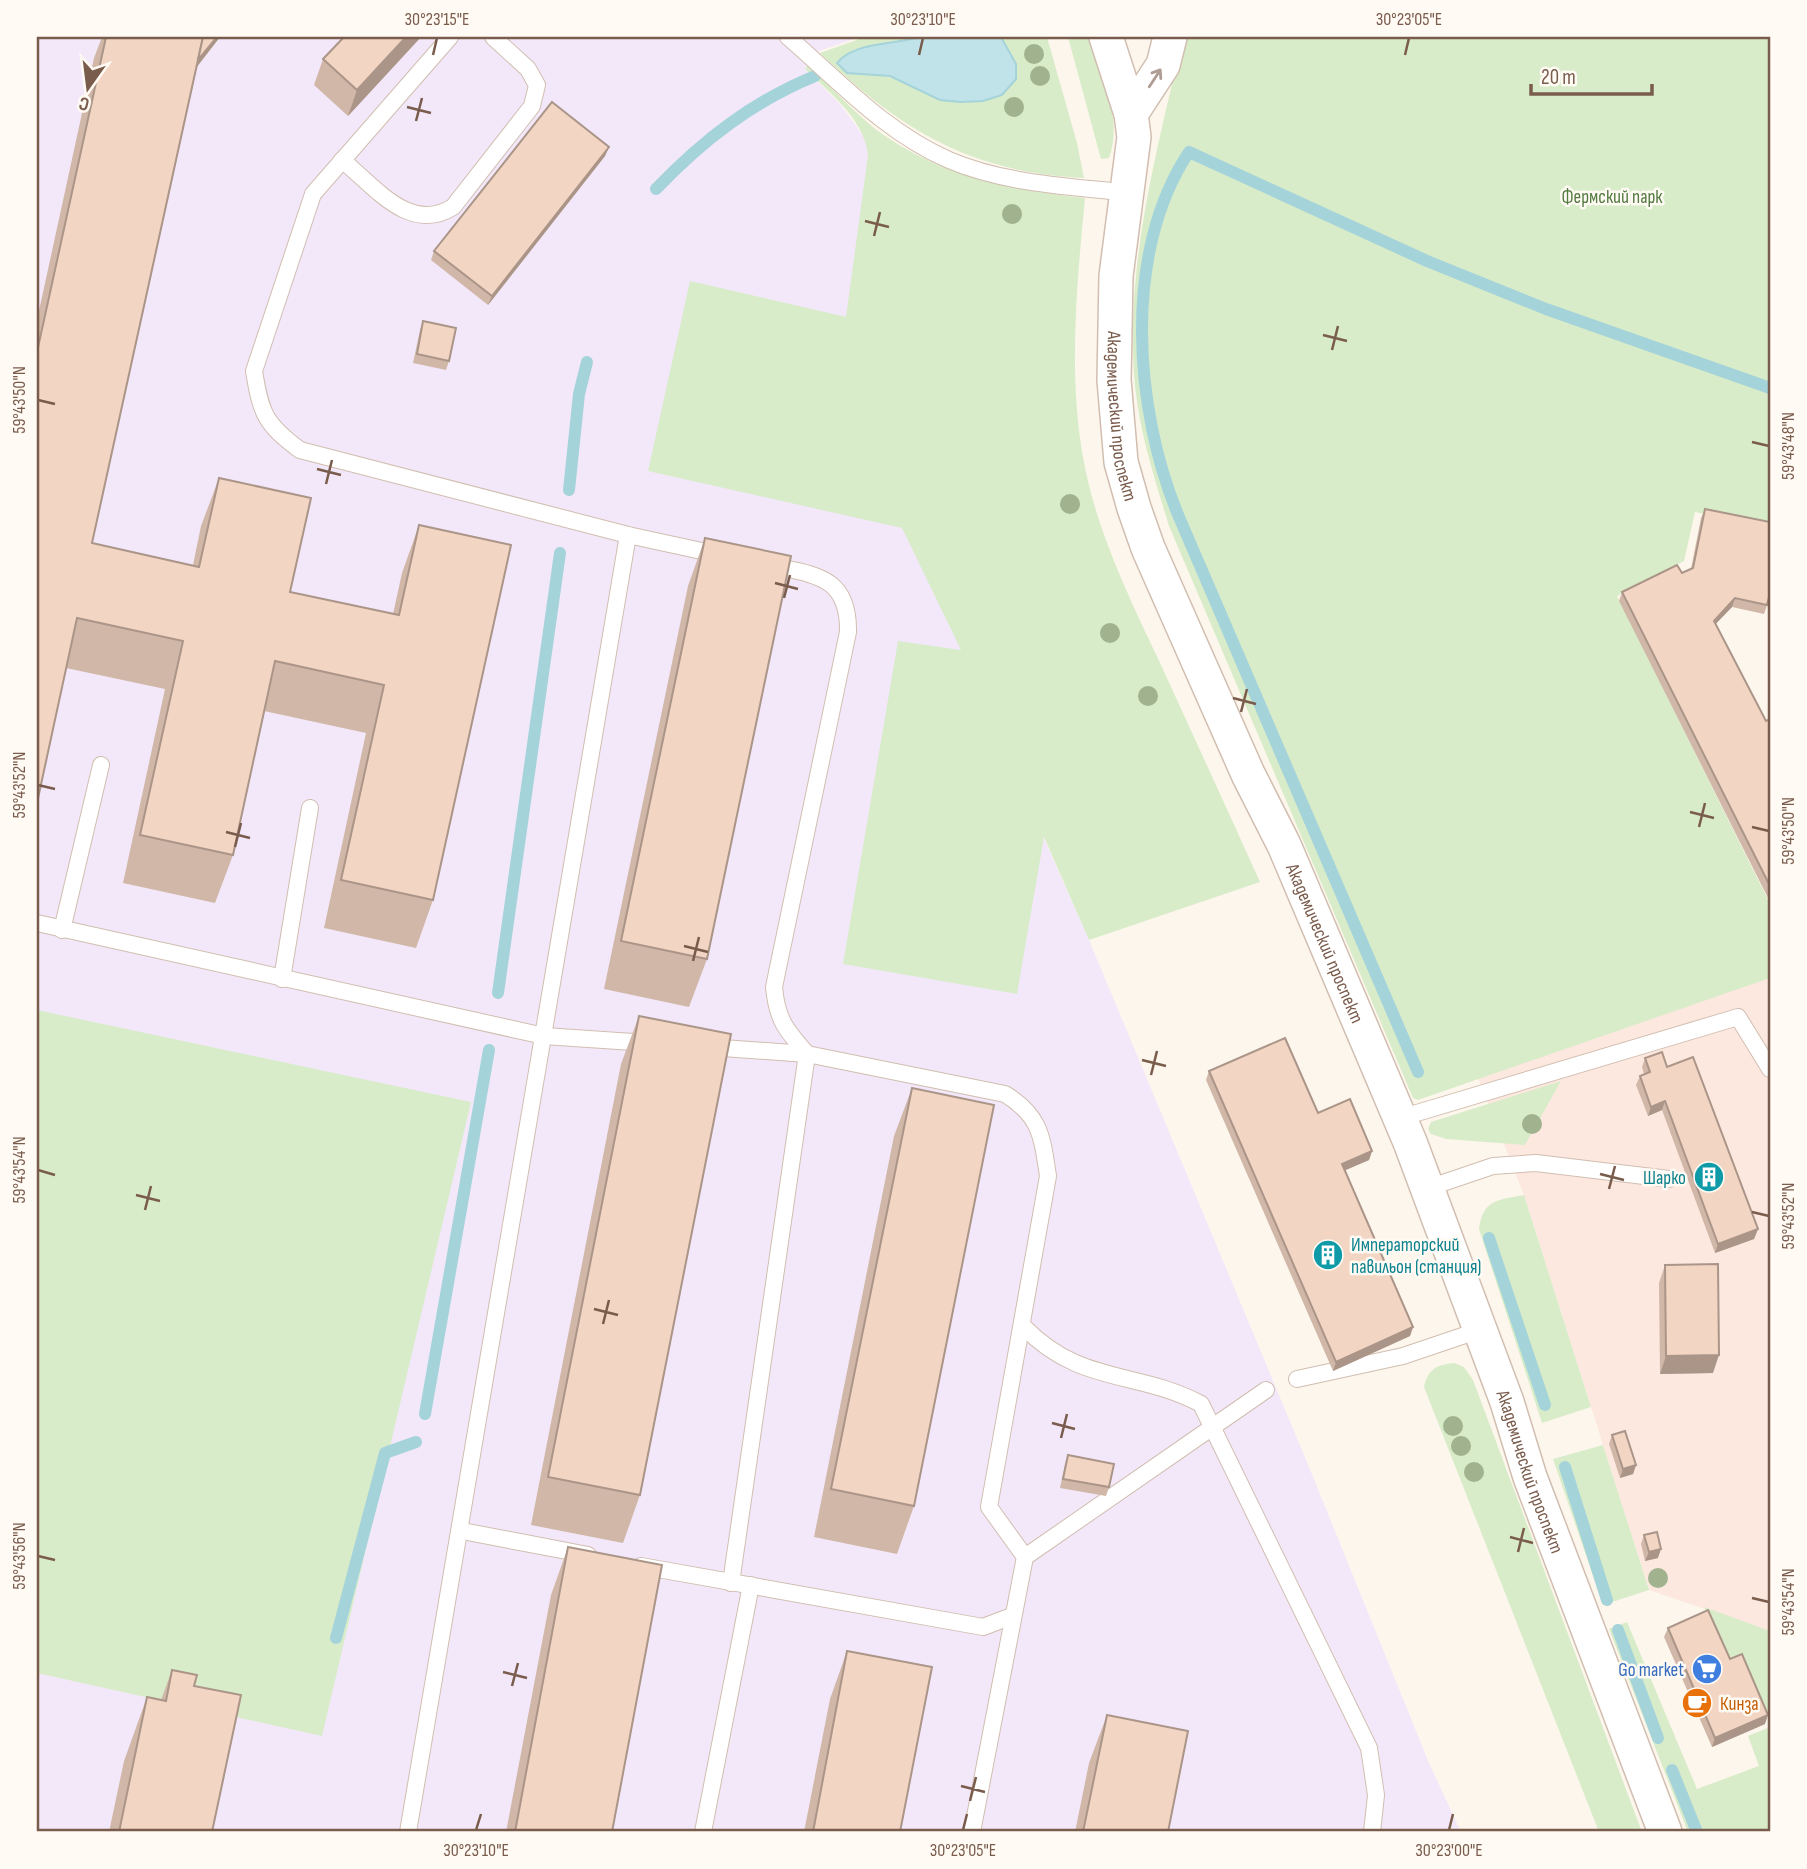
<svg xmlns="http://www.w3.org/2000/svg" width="1807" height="1869" viewBox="0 0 1807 1869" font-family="'Sofia Sans Condensed',sans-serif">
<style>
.commercial{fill:#fde8e0}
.education{fill:#f3e8fa}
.green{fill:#d8ecc9}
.water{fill:#bfe3e8;stroke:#a5d3da;stroke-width:2}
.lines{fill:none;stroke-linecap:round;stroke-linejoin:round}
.stream{stroke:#a5d3da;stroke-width:12}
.lane-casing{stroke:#d1beb0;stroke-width:18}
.street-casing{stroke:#d1beb0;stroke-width:36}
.lane{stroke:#fff;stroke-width:16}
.street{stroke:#fff;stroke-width:33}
.tree{fill:#a0b28e}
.wall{fill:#d1b7a8}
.shaded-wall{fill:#aa9588}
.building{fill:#f3d5c3;stroke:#aa9588;stroke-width:2}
.oneway{stroke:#af9d94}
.ticks{fill:none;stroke:#7a5c4d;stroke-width:2.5}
.labels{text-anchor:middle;stroke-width:5;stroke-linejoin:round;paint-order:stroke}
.park-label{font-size:19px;fill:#537a41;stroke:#fffaf3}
.street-label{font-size:19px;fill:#7a5c4d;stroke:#fffaf3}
.culture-label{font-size:19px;fill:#0d838f;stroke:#fffaf3;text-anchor:end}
.shop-label{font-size:19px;fill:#366cbe;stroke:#fffaf3;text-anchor:end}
.food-label{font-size:19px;fill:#c56008;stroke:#fffaf3;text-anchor:start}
.neatline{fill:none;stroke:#7a5c4d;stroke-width:2.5}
.ticks-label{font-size:18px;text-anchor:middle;fill:#7a5c4d}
</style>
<rect width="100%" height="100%" fill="#fdf6ec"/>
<path class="commercial" d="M1190,343L1617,596L1770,904V1631L1649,1590L1524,1195Z"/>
<path class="education" d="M37,37H860L819,51L805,69L841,105L867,141L961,651L1089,940L1309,1467L1429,1763L1461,1832H37Z"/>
<g class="green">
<path d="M865,37H919L879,47L852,50L879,75L901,80L940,100L983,101L1002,95L1016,79V64L1001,37H1047L1077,143L1084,178C969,172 901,130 820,53Z"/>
<path d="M1068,37H1088C1100,74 1124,119 1109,158L1101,159Z"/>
<path d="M1183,37H1770V529L1695,512L1684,561L1617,596L1770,904V978L1418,1100L1413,1098L1169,526C1155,480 1140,434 1135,386C1124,267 1157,151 1183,37Z"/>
<path d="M808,65C830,86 851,109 874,128C936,175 1010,190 1085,198C1077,282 1068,373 1083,457C1096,531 1129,597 1161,665C1194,737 1227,809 1260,882L1089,940L1044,837L1017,994L843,964L898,641L961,650L902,528L648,471L690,281L846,317L868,155C864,119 830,93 805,69Z"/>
<path d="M37,1010L471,1102L322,1736L37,1673Z"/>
<path d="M1561,1081L1525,1145L1446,1139L1431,1134L1428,1129L1431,1122Z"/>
<path d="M1524,1195L1591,1407L1542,1423L1479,1229C1483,1200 1497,1200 1524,1195Z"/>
<path d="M1454,1363L1464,1367L1473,1380L1642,1832H1599L1424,1387C1428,1369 1436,1365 1454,1363Z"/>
<path d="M1603,1445L1649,1590L1603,1605L1553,1459Z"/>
<path d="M1704,1607L1770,1631V1718L1744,1659L1728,1663Z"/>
<path d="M1627,1622L1697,1789L1759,1766L1748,1736L1770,1727V1832H1688L1609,1629Z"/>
</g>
<path class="water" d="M919,37H1001L1016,64V79L1002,95L983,101L960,102L940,100L890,76L847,73L837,63C853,42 894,45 919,37Z"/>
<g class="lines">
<g class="stream">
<path d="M656,189C703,140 752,102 815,76"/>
<path d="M569,490L579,394L587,362"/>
<path d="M498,993L560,553"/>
<path d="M1418,1072L1179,517C1134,410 1122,252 1189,152L1427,261L1546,309L1770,388"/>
<path d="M1489,1238L1545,1405"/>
<path d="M425,1414L489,1050"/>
<path d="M1565,1467L1607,1600"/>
<path d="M1618,1630L1658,1738"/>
<path d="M336,1638L385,1453L416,1442"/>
<path d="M1672,1770L1697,1832"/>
</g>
<g class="lane-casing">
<g id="lane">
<path d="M450,37L313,194L254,371C261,414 265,424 300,450L628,535L720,555"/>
<path d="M788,37C839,81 886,133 949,160C1005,184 1069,186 1128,193"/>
<path d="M342,160C375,187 410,234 453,207L532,106L537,85L528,69L493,37"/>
<path d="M37,923L544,1036L648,1043"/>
<path d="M62,930L101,765"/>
<path d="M282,979L310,808"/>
<path d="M709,1047L807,1054L1005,1094C1041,1116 1042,1137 1048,1176L989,1507L1025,1557"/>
<path d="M1400,1118L1738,1017L1770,1069"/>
<path d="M1428,1188L1493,1166L1536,1163L1669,1179"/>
<path d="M1024,1327C1080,1385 1137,1370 1201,1404L1369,1748L1376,1795L1372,1832"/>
<path d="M1297,1379L1403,1356L1480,1330"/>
<path d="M462,1531L588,1555"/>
<path d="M641,1566L983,1627L1012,1616"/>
<path d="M731,1583L807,1054C786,1030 777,1020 774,987L848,632C849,576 815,575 770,565"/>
<path d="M408,1832L628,535"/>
<path d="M703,1832L751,1585"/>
<path d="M972,1832L1025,1557L1266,1390"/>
</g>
</g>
<g class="street-casing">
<g id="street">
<path id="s1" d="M1106,37L1131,114L1134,137L1116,276L1114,380L1121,462L1134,508L1148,548L1248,774L1284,845L1410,1142L1507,1402L1530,1477L1665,1832"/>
<path d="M1131,114L1163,65L1170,37"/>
</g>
</g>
<use href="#lane" class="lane"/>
<use href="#street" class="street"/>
</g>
<g class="tree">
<circle cx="1034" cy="54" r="10"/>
<circle cx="1040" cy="76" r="10"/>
<circle cx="1014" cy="107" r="10"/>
<circle cx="1012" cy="214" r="10"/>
<circle cx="1070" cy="504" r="10"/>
<circle cx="1110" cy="633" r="10"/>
<circle cx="1148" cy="696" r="10"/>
<circle cx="1532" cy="1124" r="10"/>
<circle cx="1453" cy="1426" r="10"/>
<circle cx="1461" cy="1446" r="10"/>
<circle cx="1474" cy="1472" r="10"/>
<circle cx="1658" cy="1578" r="10"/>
</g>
<g class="wall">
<path d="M102,37H220L197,67L92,543L193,565L201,526L219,478L290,592L393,614L402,573L419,525L433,900L416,948L324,928L366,733L264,711L233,855L215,903L123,883L165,689L66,668L37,803V320L94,58Z"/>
<path d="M344,37H421L348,116L314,85L323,59Z"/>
<path d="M609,147L605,156L488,305L431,260L434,251Z"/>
<path d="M423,321L449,361L446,370L413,363L420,330Z"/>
<path d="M1705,509L1767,605L1764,614L1732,607L1715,624L1766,721L1770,719V902L1619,601L1622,592L1691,569L1701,518Z"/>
<path d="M705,538L707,959L689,1007L604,989L688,586Z"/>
<path d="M639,1016L640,1495L623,1543L531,1525L621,1064Z"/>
<path d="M1645,1058L1667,1067L1758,1229L1754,1239L1715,1253L1662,1110L1648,1116L1636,1085L1640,1076L1644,1074L1642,1067Z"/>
<path d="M1209,1071L1318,1113L1372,1151L1369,1160L1345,1170L1413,1327L1410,1336L1333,1371L1206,1080Z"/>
<path d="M912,1088L914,1506L897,1554L814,1537L894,1136Z"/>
<path d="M1665,1265L1713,1373L1660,1374L1659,1283Z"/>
<path d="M1612,1435L1636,1465L1633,1474L1620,1478L1609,1444Z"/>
<path d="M1068,1455L1109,1487L1106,1496L1060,1488L1065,1464Z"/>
<path d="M1644,1535L1658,1558L1645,1561L1641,1544Z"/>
<path d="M568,1547L612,1832H506L551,1595Z"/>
<path d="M1668,1628L1730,1659L1765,1724L1712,1747L1664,1637Z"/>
<path d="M847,1651L900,1832H804L830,1699Z"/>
<path d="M172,1670L194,1686L212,1832H109L124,1761L147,1697L161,1700Z"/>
<path d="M1107,1715L1168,1832H1075L1089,1763Z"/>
</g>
<g class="shaded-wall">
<path d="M217,37H220L187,79L191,70Z"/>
<path d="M406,37H421L348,116L357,90Z"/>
<path d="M609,147L605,156L488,305L492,296Z"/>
<path d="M1735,598L1732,607L1710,630L1714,621Z"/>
<path d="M1665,1101L1662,1110L1648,1116L1651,1107Z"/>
<path d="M1372,1151L1369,1160L1339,1173L1342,1164Z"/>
<path d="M1758,1229L1754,1239L1715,1253L1718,1244Z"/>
<path d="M1413,1327L1410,1336L1333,1371L1336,1362Z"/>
<path d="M1719,1355L1713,1373L1660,1374L1666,1356Z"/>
<path d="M1636,1465L1633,1474L1620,1478L1623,1469Z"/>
<path d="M1661,1549L1658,1558L1645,1561L1649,1552Z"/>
<path d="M1768,1715L1765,1724L1712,1747L1715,1738Z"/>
</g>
<g class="building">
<path d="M106,37H203L92,543L199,567L219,478L311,498L290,592L399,615L419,525L511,545L433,900L341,880L384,685L275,661L233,855L140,835L183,641L77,618L37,803V352Z"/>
<path d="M203,37H217L198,60Z"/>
<path d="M344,37H406L357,90L323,59Z"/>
<path d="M552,102L609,147L492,296L434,251Z"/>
<path d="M423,321L456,328L449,361L417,354Z"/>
<path d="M1705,509L1770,522V593L1767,605L1735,598L1714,621L1766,721L1770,719V886L1622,592L1677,565L1682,573L1693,568Z"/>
<path d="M705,538L791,556L707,959L621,941Z"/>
<path d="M639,1016L731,1034L640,1495L548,1477Z"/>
<path d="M1285,1038L1318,1113L1350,1099L1372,1151L1342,1164L1413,1327L1336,1362L1209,1071Z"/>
<path d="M1662,1052L1667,1067L1693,1057L1758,1229L1718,1244L1665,1101L1651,1107L1640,1076L1650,1072L1645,1058Z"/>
<path d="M912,1088L994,1105L914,1506L831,1489Z"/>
<path d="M1718,1264L1719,1355L1666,1356L1665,1265Z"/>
<path d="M1625,1431L1636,1465L1623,1469L1612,1435Z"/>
<path d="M1068,1455L1114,1464L1109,1487L1063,1479Z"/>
<path d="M1657,1532L1661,1549L1649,1552L1644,1535Z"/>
<path d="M568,1547L662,1565L612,1832H515Z"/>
<path d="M1708,1610L1730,1659L1742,1654L1768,1715L1715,1738L1668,1628Z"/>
<path d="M847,1651L932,1667L900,1832H813Z"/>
<path d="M172,1670L197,1675L194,1686L241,1695L212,1832H119L147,1697L166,1701Z"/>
<path d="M1107,1715L1188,1731L1168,1832H1083Z"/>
</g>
<defs><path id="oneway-shaft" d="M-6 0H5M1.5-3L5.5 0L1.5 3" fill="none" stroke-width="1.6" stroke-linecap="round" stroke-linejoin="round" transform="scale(1.75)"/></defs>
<use class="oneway" href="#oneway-shaft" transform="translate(1155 78) rotate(-57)"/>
<path class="ticks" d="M433,55L437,38M919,55L923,38M1405,55L1409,38M407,107L431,113M416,121L422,98M865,221L889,227M874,236L880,212M1323,335L1347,341M1332,350L1338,326M38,400L55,404M1752,442L1769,446M317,469L341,475M326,484L332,460M775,583L798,589M784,598L790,575M1233,698L1256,704M1241,712L1247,689M38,785L55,789M1690,812L1714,818M1699,827L1705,803M1752,827L1769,831M226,832L250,838M235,847L241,823M684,946L708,952M693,961L699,937M1142,1060L1166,1066M1151,1075L1157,1051M38,1170L55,1175M1600,1174L1624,1180M1609,1189L1615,1166M136,1195L160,1201M145,1210L151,1186M1752,1212L1769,1216M594,1309L618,1315M603,1324L609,1300M1052,1423L1075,1429M1061,1438L1067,1414M1510,1537L1533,1543M1518,1552L1524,1528M38,1556L55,1560M1752,1598L1769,1602M503,1672L527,1678M512,1686L518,1663M961,1786L985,1792M970,1801L976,1777M476,1830L481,1814M963,1830L967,1814M1449,1830L1453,1814"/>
<defs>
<g id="building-disc" transform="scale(1.575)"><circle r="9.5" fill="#0f9aa8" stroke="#fffaf3"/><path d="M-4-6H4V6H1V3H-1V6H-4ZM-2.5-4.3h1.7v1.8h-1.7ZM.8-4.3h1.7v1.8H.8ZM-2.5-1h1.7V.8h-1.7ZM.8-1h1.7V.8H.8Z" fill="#fff"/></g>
<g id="supermarket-disc" transform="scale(1.575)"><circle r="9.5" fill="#3f7fe0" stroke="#fffaf3"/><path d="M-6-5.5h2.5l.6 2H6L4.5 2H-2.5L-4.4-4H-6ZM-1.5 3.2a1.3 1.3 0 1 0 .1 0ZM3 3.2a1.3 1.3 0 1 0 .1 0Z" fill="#fff"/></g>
<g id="cafe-disc" transform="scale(1.575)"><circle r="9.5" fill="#e8710a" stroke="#fffaf3"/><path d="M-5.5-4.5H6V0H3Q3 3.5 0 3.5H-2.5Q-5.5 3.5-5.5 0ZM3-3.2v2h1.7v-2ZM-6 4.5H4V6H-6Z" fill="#fff"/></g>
</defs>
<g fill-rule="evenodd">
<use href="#building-disc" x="1709" y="1177"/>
<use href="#building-disc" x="1328" y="1255"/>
<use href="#supermarket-disc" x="1707" y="1669"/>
<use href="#cafe-disc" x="1697" y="1703"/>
</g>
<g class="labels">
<g class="park-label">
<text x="1612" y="203">Фермский парк</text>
</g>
<g class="street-label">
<text dy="7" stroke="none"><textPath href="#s1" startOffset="385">Академический проспект</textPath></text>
<text dy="7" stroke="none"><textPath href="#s1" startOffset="954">Академический проспект</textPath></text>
<text dy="7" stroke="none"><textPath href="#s1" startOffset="1521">Академический проспект</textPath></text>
</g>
<g class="culture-label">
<text x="1686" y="1184">Шарко</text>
<text x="1351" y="1251" text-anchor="start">Императорский<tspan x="1351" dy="22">павильон (станция)</tspan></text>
</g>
<g class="shop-label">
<text x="1684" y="1676">Go market</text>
</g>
<g class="food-label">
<text x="1720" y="1710">Кинза</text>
</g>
</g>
<rect width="1807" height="1869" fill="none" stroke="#fffaf3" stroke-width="77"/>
<g transform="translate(88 88) rotate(194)" stroke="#fffaf3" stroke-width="5" paint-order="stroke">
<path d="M0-5L12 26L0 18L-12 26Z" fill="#7a5c4d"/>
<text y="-10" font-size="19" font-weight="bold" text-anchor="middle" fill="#7a5c4d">С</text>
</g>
<path d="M1531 84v10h121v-10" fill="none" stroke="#7a5c4d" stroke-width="3.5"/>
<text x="1541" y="84" font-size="21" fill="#7a5c4d" stroke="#fffaf3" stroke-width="5" paint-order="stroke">20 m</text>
<rect x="38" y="38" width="1731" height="1792" class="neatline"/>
<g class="ticks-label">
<text x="437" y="25">30°23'15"E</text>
<text x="923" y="25">30°23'10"E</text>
<text x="1409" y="25">30°23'05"E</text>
<text transform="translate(19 400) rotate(-90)" y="6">59°43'50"N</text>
<text transform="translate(1788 446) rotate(-90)" y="6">59°43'48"N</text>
<text transform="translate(19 785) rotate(-90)" y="6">59°43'52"N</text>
<text transform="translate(1788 831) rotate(-90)" y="6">59°43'50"N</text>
<text transform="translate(19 1170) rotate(-90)" y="6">59°43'54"N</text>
<text transform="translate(1788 1216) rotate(-90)" y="6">59°43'52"N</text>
<text transform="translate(19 1556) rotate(-90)" y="6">59°43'56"N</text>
<text transform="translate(1788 1602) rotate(-90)" y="6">59°43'54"N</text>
<text x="476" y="1856">30°23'10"E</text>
<text x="963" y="1856">30°23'05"E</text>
<text x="1449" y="1856">30°23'00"E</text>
</g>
</svg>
